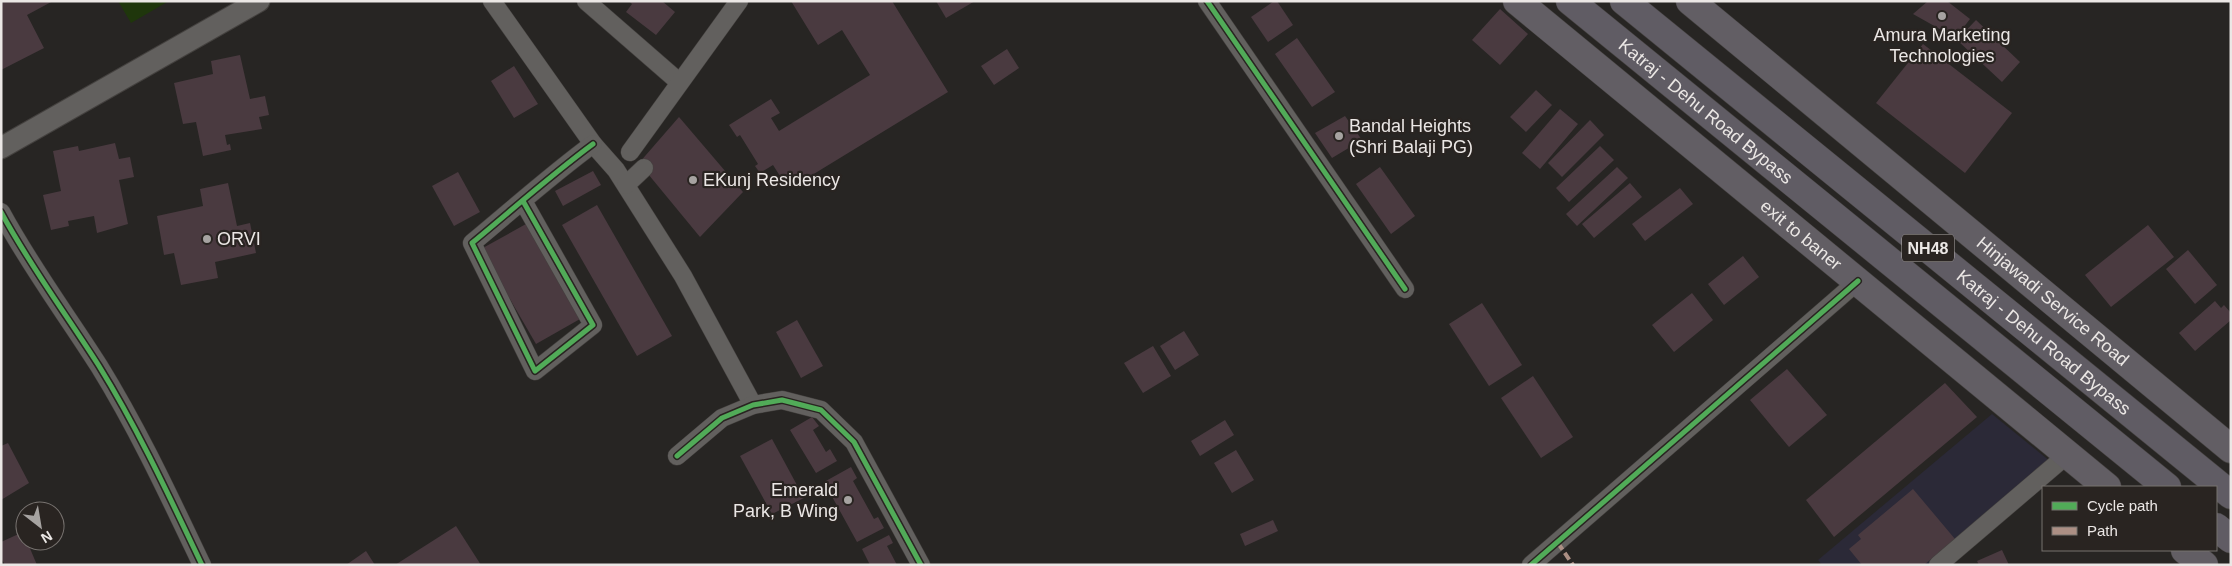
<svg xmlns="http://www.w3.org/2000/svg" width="2232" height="566" viewBox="0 0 2232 566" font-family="Helvetica,sans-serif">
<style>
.commercial{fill:#2b2937}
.green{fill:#1f360c}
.building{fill:#4a3a40}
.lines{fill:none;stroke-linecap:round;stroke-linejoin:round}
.minor-casing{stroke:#44413f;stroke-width:19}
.tertiary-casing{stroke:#44413f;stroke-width:23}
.primary-casing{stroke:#44413f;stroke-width:29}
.trunk-casing{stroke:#44413f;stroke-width:29}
.minor{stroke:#62605e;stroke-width:18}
.tertiary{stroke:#62605e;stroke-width:21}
.primary{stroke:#625e64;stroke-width:28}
.trunk{stroke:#605c64;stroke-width:28}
.quiet{stroke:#ac8f84;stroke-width:4;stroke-dasharray:8 4;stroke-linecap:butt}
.cycleway-casing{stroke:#292421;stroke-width:8}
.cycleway{stroke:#51ab58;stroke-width:5}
.poi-dot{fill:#a6a3a1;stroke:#292421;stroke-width:2}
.labels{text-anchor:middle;stroke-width:4.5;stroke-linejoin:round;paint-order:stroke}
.shield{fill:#292421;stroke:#b1acaa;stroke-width:1}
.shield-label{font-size:16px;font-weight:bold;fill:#ebe7e5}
.poi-label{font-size:18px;fill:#ebe7e5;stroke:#292421;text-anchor:start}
.street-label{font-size:18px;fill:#ebe7e5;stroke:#292421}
</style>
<rect width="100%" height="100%" fill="#272523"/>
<path class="commercial" d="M1992,414L2051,462L1932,565H1822L1818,560Z"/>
<path class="green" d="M118,1H169L131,23Z"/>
<g class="building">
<path d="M1,1H53L27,15L44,48L1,70Z"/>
<path d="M629,1H662L675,12L656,35L626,12L632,4Z"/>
<path d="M791,1H892L948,92L799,183L796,177L785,184L773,165L760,173L755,166L758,164L740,135L737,137L729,125L771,99L780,113L771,118L779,131L870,75L842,30L818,45Z"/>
<path d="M936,1H975L946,18Z"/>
<path d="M1274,1H1277L1293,25L1268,42L1251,17Z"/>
<path d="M1928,1H1947L1970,19L1960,32H1945L1913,14Z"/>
<path d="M1500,9L1528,34L1500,65L1472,40Z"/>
<path d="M1976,20L2020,62L2002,82L1957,40Z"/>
<path d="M1297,38L1335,92L1312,107L1275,54Z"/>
<path d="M1923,44L2012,113L1965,173L1876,103Z"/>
<path d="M1007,49L1019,68L994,85L981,66Z"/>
<path d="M240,55L250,99L265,96L269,115L259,117L262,129L225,135L227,145L230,144L231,150L203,156L196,122L183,124L174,83L213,74L211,61Z"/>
<path d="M514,66L538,104L514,118L491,81Z"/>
<path d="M1536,90L1552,105L1526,132L1510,117Z"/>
<path d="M1560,109L1578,124L1540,169L1522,153Z"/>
<path d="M1345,116L1362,140L1332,158L1315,133Z"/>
<path d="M679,117L743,192L700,237L639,163Z"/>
<path d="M1590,120L1604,135L1562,177L1548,163Z"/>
<path d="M115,143L119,159L130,157L134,177L119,180L128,224L97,233L94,216L68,221L69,226L51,230L43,195L61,191L53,151L78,146L79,151Z"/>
<path d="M1600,146L1614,160L1569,202L1556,188Z"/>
<path d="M1380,167L1415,216L1391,234L1356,184Z"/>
<path d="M1617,167L1628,178L1577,226L1566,214Z"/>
<path d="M593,171L601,185L563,206L555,191Z"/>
<path d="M458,172L480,212L454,226L432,186Z"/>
<path d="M228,183L237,226L250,223L256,253L215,262L218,278L181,285L174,253L164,255L157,216L203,206L200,189Z"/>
<path d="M1630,183L1642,197L1594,238L1582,224Z"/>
<path d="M1680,188L1693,204L1645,241L1632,224Z"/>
<path d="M597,205L672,336L637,356L562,225Z"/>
<path d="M526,224L580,319L536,344L481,249Z"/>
<path d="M2148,225L2174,257L2111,307L2085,275Z"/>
<path d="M2188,250L2217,285L2195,304L2166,269Z"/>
<path d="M1743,256L1759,277L1724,305L1708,284Z"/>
<path d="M1692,293L1713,320L1674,352L1652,325Z"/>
<path d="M2215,301L2221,308L2224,305L2231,313V320L2195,351L2179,333Z"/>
<path d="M1482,303L1522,365L1489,386L1449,324Z"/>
<path d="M797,320L823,366L801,378L776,332Z"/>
<path d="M1184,331L1199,355L1175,370L1160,346Z"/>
<path d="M1153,346L1171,376L1143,393L1124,363Z"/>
<path d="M1787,369L1827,415L1789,447L1750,400Z"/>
<path d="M1533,376L1573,437L1541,458L1501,398Z"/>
<path d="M1945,383L1977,417L1834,537L1806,500Z"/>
<path d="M812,417L819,426L813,430L826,452L830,449L837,461L816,473L790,430Z"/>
<path d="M1225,420L1234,435L1200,456L1191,441Z"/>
<path d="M772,439L804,498L772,514L740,456Z"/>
<path d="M8,443L29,483L1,500V446Z"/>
<path d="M1236,450L1254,480L1232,493L1214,463Z"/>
<path d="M851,467L857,478L853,481L874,519L878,517L884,528L857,542L824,482Z"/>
<path d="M1913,489L1955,539L1924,565H1862L1849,549L1861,539L1858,535Z"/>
<path d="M1273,520L1278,531L1245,546L1240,534Z"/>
<path d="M456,526L481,565H395Z"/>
<path d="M23,532L37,565H5L1,558V542Z"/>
<path d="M889,535L893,543L887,546L897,565H870L862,549Z"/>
<path d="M2002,550L2009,565H1979L1977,561Z"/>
<path d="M366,551L375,565H346Z"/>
</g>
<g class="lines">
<g class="minor-casing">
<g id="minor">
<path d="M492,1L593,144L616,170L683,276L753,405"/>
<path d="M586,1L679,82"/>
<path d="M1207,1L1405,289"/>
<path d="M630,152L739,1"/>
<path d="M626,185L644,168"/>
<path d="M523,201L593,325L535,371L472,243C512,210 551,175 593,144"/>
<path d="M1,212C30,266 66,314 99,366C138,429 170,498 202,565"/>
<path d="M677,456L722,418L753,405L782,400L821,410L854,442L921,565"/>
<path d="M1531,565L1858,281"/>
<path d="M1938,565L2067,455"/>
</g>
</g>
<g class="tertiary-casing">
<path id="tertiary" d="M1,148L259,1"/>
</g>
<g class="primary-casing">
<g id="primary">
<path id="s1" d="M1517,1L2107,487"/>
<path id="s2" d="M1690,1L2231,449"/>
<path d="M2185,550L2204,565"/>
</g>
</g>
<g class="trunk-casing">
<g id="trunk">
<path id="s3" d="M1570,1L2167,487"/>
<path id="s4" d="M1624,1L2231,495"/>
<path d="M2216,527L2231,539"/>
</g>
</g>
<use href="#minor" class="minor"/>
<use href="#tertiary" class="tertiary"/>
<use href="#primary" class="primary"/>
<use href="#trunk" class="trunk"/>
<path class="quiet" d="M1558,543L1573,565"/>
<g class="cycleway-casing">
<g id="cycleway">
<path d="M1207,1L1405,289"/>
<path d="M523,201L593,325L535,371L472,243C512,210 551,175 593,144"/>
<path d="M1,212C30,266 66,314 99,366C138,429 170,498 202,565"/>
<path d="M677,456L722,418L753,405L782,400L821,410L854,442L921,565"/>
<path d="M1531,565L1858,281"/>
</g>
</g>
<use href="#cycleway" class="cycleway"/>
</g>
<g class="poi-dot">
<circle cx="1942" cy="16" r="5"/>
<circle cx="1339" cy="136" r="5"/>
<circle cx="693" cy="180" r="5"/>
<circle cx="207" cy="239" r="5"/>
<circle cx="848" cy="500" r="5"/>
</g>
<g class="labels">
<rect class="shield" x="1902" y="234.5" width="52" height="27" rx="4"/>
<g class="shield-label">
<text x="1928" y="254">NH48</text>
</g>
<g class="poi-label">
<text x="1942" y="41" text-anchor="middle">Amura Marketing<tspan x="1942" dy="21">Technologies</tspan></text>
<text x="1349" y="132">Bandal Heights<tspan x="1349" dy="21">(Shri Balaji PG)</tspan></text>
<text x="703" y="186">EKunj Residency</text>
<text x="217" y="245">ORVI</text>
<text x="838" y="496" text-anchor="end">Emerald<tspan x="838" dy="21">Park, B Wing</tspan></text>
</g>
<g class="street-label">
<text dy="6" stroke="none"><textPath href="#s3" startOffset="175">Katraj - Dehu Road Bypass</textPath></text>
<text dy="6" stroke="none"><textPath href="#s1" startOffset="368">exit to baner</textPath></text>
<text dy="6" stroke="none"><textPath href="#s2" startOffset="471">Hinjawadi Service Road</textPath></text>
<text dy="6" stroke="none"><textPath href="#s4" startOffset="541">Katraj - Dehu Road Bypass</textPath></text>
</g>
</g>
<rect width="2232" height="566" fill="none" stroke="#ebe7e5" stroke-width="5"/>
<rect x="2042" y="486" width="175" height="65" fill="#292421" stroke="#77726f"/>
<rect x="2052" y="502" width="25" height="8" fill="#51ab58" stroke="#77726f"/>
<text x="2087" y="511" font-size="15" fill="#ebe7e5">Cycle path</text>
<rect x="2052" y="527" width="25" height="8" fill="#ac8f84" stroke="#77726f"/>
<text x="2087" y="536" font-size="15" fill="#ebe7e5">Path</text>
<g transform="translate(40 526) rotate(149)"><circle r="24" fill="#292421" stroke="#77726f"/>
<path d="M0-4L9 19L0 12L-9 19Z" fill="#a6a3a1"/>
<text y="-8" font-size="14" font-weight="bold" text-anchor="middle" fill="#ebe7e5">N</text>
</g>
</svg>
